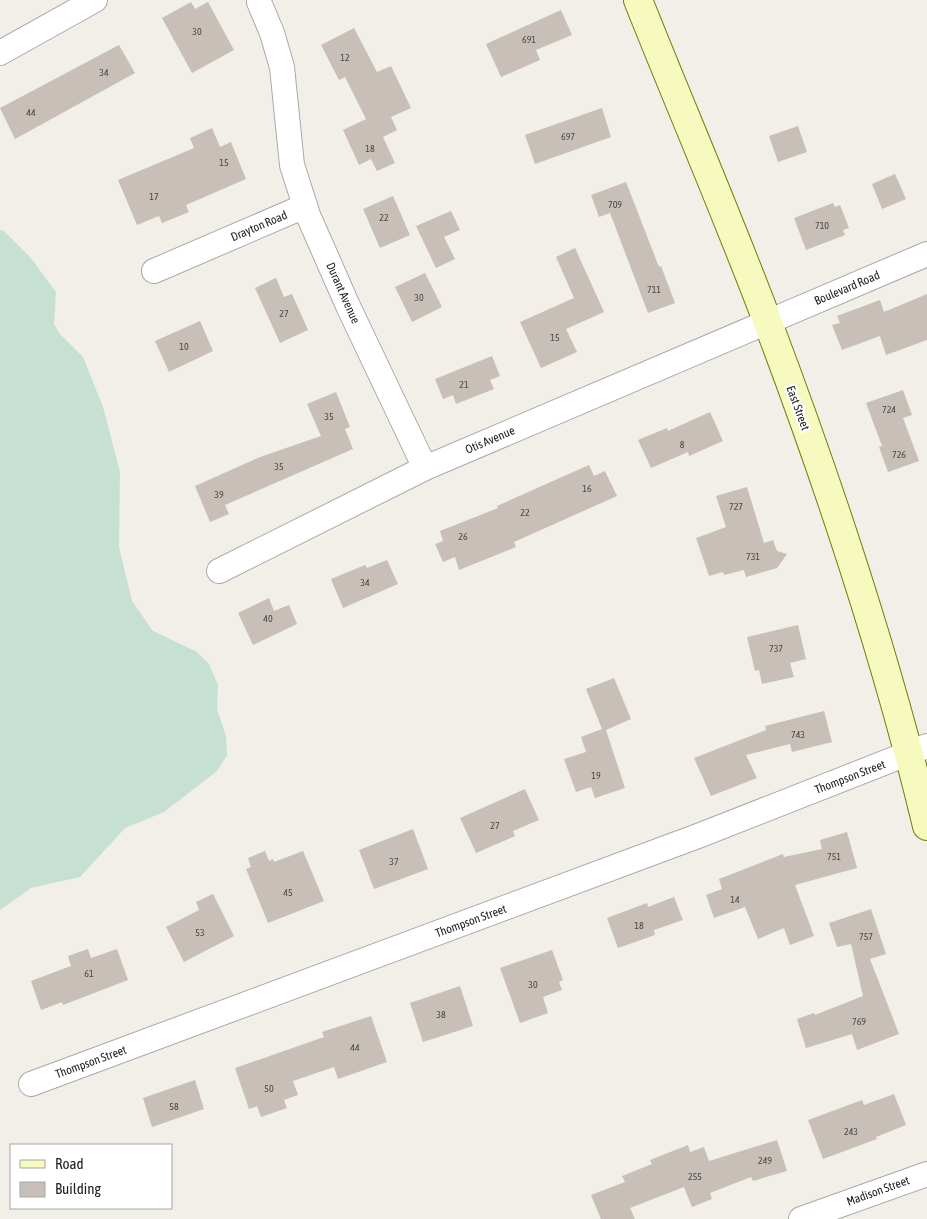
<svg xmlns="http://www.w3.org/2000/svg" width="927" height="1219" viewBox="0 0 927 1219" font-family="'Asap Condensed',sans-serif">
<style>
.wetland{fill:#c6e0d4}
.building{fill:#c7bfb8}
.lines{fill:none;stroke-linecap:round;stroke-linejoin:round}
.street-casing{stroke:#a9a9a9;stroke-width:26}
.secondary-casing{stroke:#707d05;stroke-width:30}
.street{stroke:#fff;stroke-width:24}
.secondary{stroke:#f7fabf;stroke-width:28}
.labels{text-anchor:middle;stroke-width:4.5;stroke-linejoin:round;paint-order:stroke}
.number-label{font-size:10px;fill:#4b4948}
.street-label{font-size:12px;fill:#222;stroke:#fff}
</style>
<rect width="100%" height="100%" fill="#f2efe9"/>
<path class="wetland" d="M0,230L4,231L30,257L56,292L54,324L60,334L83,357L103,407L120,472L119,547L132,601L153,631L197,652L209,664L218,685L217,709L226,736L227,755L217,771L164,812L125,828L80,877L31,888L0,910Z"/>
<g class="building">
<path d="M191,2L195,9L208,2L234,50L192,73L162,18Z"/>
<path d="M561,10L572,35L536,50L540,60L501,77L486,44Z"/>
<path d="M354,28L377,72L391,66L411,108L391,117L397,130L383,137L395,163L377,171L371,159L359,165L343,130L366,119L345,77L339,80L321,45Z"/>
<path d="M119,45L135,73L15,139L0,108Z"/>
<path d="M602,108L611,137L535,164L525,135Z"/>
<path d="M798,126L807,152L778,162L769,136Z"/>
<path d="M212,128L220,147L231,142L246,179L186,205L189,212L162,223L159,216L137,225L118,180L194,148L190,138Z"/>
<path d="M895,174L906,199L882,209L872,184Z"/>
<path d="M626,182L659,267L661,266L675,303L648,313L610,213L599,217L591,195Z"/>
<path d="M393,196L410,235L380,248L363,209Z"/>
<path d="M833,203L835,207L840,205L849,228L843,230L845,235L806,250L794,218Z"/>
<path d="M451,211L460,230L444,237L455,259L436,268L416,226Z"/>
<path d="M575,248L604,312L566,329L577,352L541,368L520,322L574,298L556,257Z"/>
<path d="M425,273L442,307L412,322L395,287Z"/>
<path d="M276,278L284,297L292,294L308,330L280,343L255,288Z"/>
<path d="M927,294V340L886,355L880,336L842,350L832,325L840,323L837,316L880,300L884,312Z"/>
<path d="M200,321L213,351L169,372L155,341Z"/>
<path d="M492,356L500,376L490,380L494,389L456,404L453,395L443,399L435,379Z"/>
<path d="M903,390L912,415L903,418L919,461L888,472L879,447L882,446L866,403Z"/>
<path d="M336,392L350,427L345,429L353,449L225,505L229,514L210,522L195,486L260,457L321,436L307,404Z"/>
<path d="M710,412L723,441L689,456L688,452L651,468L638,440L667,428L668,431Z"/>
<path d="M589,465L594,476L605,471L617,496L514,542L516,547L459,570L455,557L443,562L435,544L443,541L440,531L498,508L497,506Z"/>
<path d="M747,487L764,543L773,540L777,551L787,554L777,568L746,577L744,570L724,575L723,572L709,576L696,538L726,527L716,496Z"/>
<path d="M387,560L398,584L343,608L331,579L365,565L367,568Z"/>
<path d="M269,598L274,611L289,605L297,624L253,645L238,613Z"/>
<path d="M798,625L806,659L790,663L794,677L762,684L759,670L755,671L747,637Z"/>
<path d="M614,678L631,719L606,730L625,788L595,798L591,787L576,792L564,759L586,752L581,737L602,729L586,689Z"/>
<path d="M824,711L832,742L792,752L790,744L746,755L757,778L711,796L694,758L766,730L765,726Z"/>
<path d="M525,789L539,820L513,831L515,836L476,853L460,818Z"/>
<path d="M413,829L428,869L374,889L359,850Z"/>
<path d="M847,832L857,868L795,885L814,936L790,945L784,928L758,939L745,907L714,918L706,895L722,889L719,879L783,854L784,857L822,849L820,840Z"/>
<path d="M265,851L269,861L273,859L274,862L303,851L324,901L268,923L246,869L251,867L248,858Z"/>
<path d="M213,894L234,936L184,962L166,927L199,910L196,902Z"/>
<path d="M674,897L683,920L654,930L655,935L618,948L607,918L647,903L648,907Z"/>
<path d="M871,909L886,954L870,959L899,1034L857,1050L852,1034L806,1048L797,1019L814,1013L815,1015L863,996L851,944L837,947L829,923Z"/>
<path d="M88,949L91,958L117,949L128,980L63,1005L62,1002L41,1010L31,981L71,966L68,956Z"/>
<path d="M552,950L563,980L559,982L562,990L543,997L548,1013L520,1023L500,968Z"/>
<path d="M460,986L473,1026L423,1042L410,1003Z"/>
<path d="M371,1016L387,1062L338,1079L334,1067L293,1081L298,1095L284,1100L287,1108L261,1117L257,1106L249,1109L235,1068L324,1037L322,1032Z"/>
<path d="M195,1080L204,1109L152,1127L143,1098Z"/>
<path d="M894,1094L906,1125L876,1137L877,1139L823,1159L808,1120L862,1100L864,1105Z"/>
<path d="M777,1140L787,1171L753,1181L751,1177L710,1193L712,1199L692,1207L684,1187L630,1208L635,1219H601L591,1195L625,1182L622,1176L652,1164L650,1160L688,1145L690,1152L704,1147L709,1161Z"/>
</g>
<g class="lines">
<g class="street-casing">
<g id="street">
<path d="M259,2L272,33L282,67L292,165L308,215L348,306L425,468"/>
<path d="M0,53L95,0"/>
<path d="M154,271L305,206"/>
<path d="M219,571L425,468L927,254"/>
<path d="M31,1084L698,836L927,746"/>
<path d="M801,1219L927,1174"/>
</g>
</g>
<g class="secondary-casing">
<path id="secondary" d="M638,0C681,108 727,214 768,323C830,487 886,655 927,826"/>
</g>
<use href="#street" class="street"/>
<use href="#secondary" class="secondary"/>
</g>
<g class="labels">
<g class="number-label">
<text x="197" y="35">30</text>
<text x="529" y="43">691</text>
<text x="345" y="61">12</text>
<text x="104" y="76">34</text>
<text x="31" y="116">44</text>
<text x="568" y="140">697</text>
<text x="370" y="152">18</text>
<text x="224" y="166">15</text>
<text x="154" y="200">17</text>
<text x="615" y="208">709</text>
<text x="384" y="221">22</text>
<text x="822" y="229">710</text>
<text x="654" y="293">711</text>
<text x="419" y="301">30</text>
<text x="284" y="317">27</text>
<text x="555" y="341">15</text>
<text x="184" y="350">10</text>
<text x="464" y="388">21</text>
<text x="889" y="413">724</text>
<text x="329" y="420">35</text>
<text x="682" y="448">8</text>
<text x="899" y="458">726</text>
<text x="279" y="470">35</text>
<text x="587" y="492">16</text>
<text x="219" y="498">39</text>
<text x="736" y="510">727</text>
<text x="525" y="516">22</text>
<text x="463" y="540">26</text>
<text x="753" y="560">731</text>
<text x="365" y="586">34</text>
<text x="268" y="622">40</text>
<text x="776" y="652">737</text>
<text x="798" y="738">743</text>
<text x="596" y="779">19</text>
<text x="495" y="829">27</text>
<text x="834" y="860">751</text>
<text x="394" y="865">37</text>
<text x="288" y="896">45</text>
<text x="735" y="903">14</text>
<text x="639" y="929">18</text>
<text x="200" y="936">53</text>
<text x="866" y="940">757</text>
<text x="89" y="977">61</text>
<text x="533" y="988">30</text>
<text x="441" y="1018">38</text>
<text x="859" y="1025">769</text>
<text x="355" y="1051">44</text>
<text x="269" y="1092">50</text>
<text x="174" y="1110">58</text>
<text x="851" y="1135">243</text>
<text x="765" y="1164">249</text>
<text x="695" y="1180">255</text>
</g>
<g class="street-label">
<text transform="translate(259 226) rotate(-23)" y="4">Drayton Road</text>
<text transform="translate(847 288) rotate(-23)" y="4">Boulevard Road</text>
<text transform="translate(343 293) rotate(66)" y="4">Durant Avenue</text>
<text transform="translate(798 408) rotate(70)" y="4">East Street</text>
<text transform="translate(490 440) rotate(-23)" y="4">Otis Avenue</text>
<text transform="translate(850 777) rotate(-21)" y="4">Thompson Street</text>
<text transform="translate(471 921) rotate(-20)" y="4">Thompson Street</text>
<text transform="translate(91 1062) rotate(-20)" y="4">Thompson Street</text>
<text transform="translate(878 1191) rotate(-20)" y="4">Madison Street</text>
</g>
</g>
<rect x="10" y="1144" width="162" height="65" fill="#ffffff" stroke="#a7a7a7"/>
<rect x="20" y="1160" width="25" height="8" fill="#f7fabf" stroke="#a7a7a7"/>
<text x="55" y="1169" font-size="15" fill="#222222">Road</text>
<rect x="20" y="1182" width="25" height="15" fill="#c7bfb8" stroke="#a7a7a7"/>
<text x="55" y="1194" font-size="15" fill="#222222">Building</text>
</svg>
